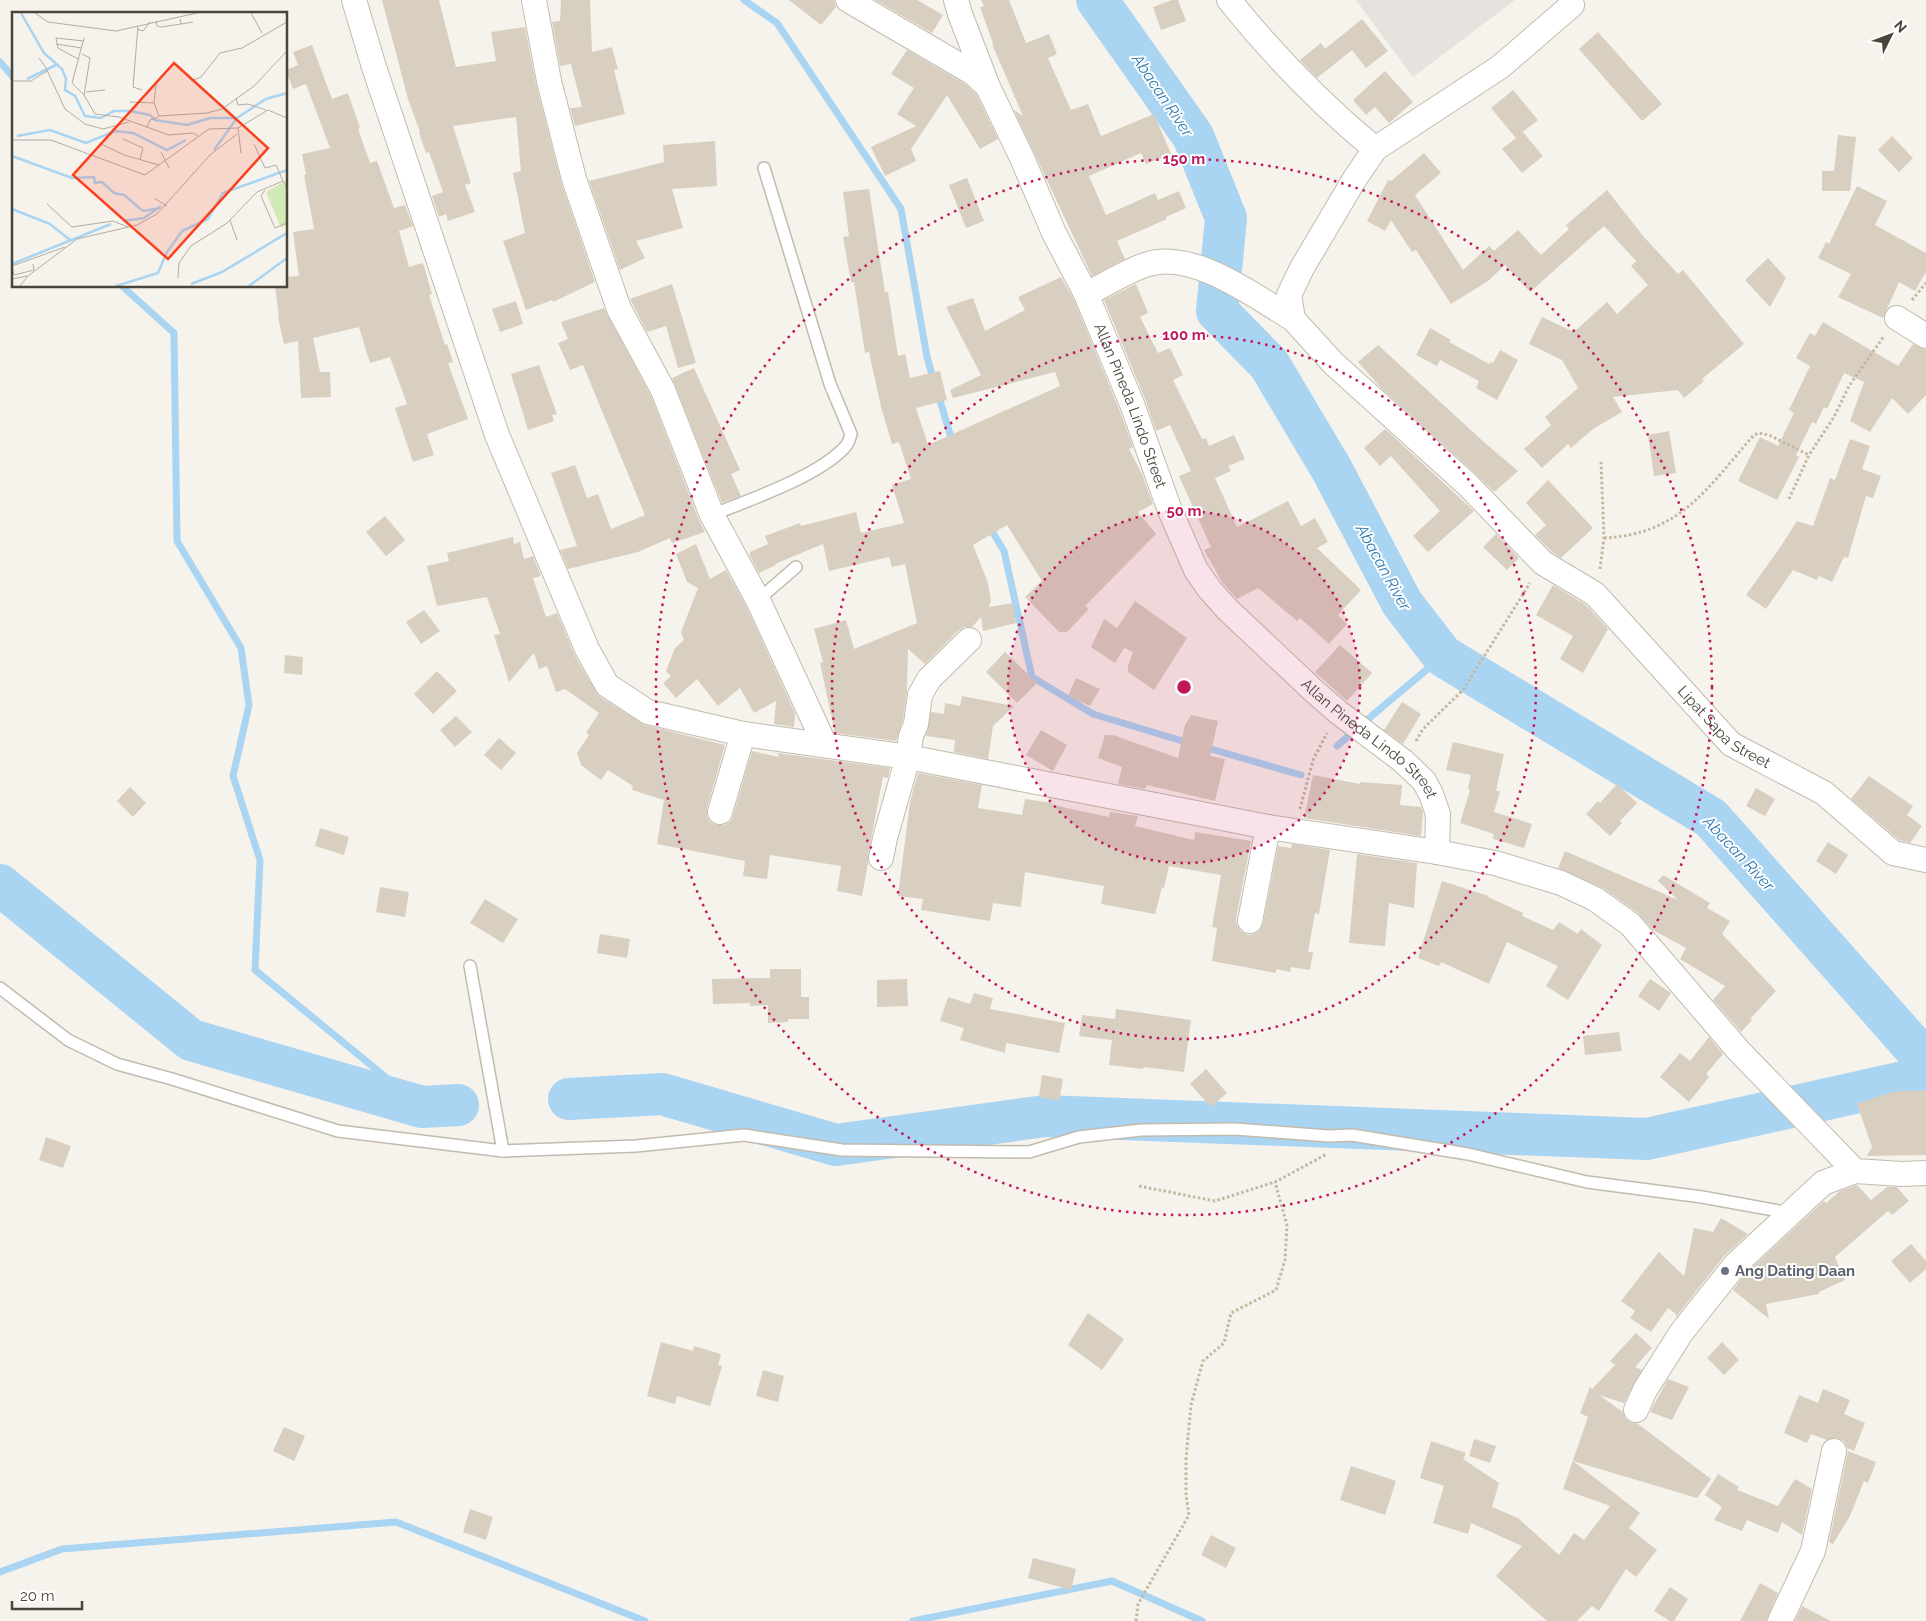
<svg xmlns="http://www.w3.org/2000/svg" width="1926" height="1621" viewBox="0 0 1926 1621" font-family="Raleway,sans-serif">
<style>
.industrial{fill:#e6e2dd}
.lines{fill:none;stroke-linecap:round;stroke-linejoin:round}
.stream{stroke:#a9d4f2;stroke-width:7}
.river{stroke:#a9d4f2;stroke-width:42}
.building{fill:#d8cfc1}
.service-casing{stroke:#c2bbae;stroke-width:14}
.minor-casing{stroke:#c2bbae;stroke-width:26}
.path{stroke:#c4b79f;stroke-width:3;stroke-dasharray:2.5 2.5;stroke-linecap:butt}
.service{stroke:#fff;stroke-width:11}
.minor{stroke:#fff;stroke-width:24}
.ring{fill:none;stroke:#c2185b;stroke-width:2.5;stroke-dasharray:2.5 5}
.worship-dot{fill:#6b7280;stroke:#fff;stroke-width:2}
.labels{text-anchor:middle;stroke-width:4;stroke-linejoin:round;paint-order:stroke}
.street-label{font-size:15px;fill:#4b4439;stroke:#fff}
.worship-label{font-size:15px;font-weight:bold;fill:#5b616d;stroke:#fff;text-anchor:start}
.water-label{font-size:16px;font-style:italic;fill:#2e7ab2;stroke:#fff}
.inset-river{fill:none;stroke:#a9d4f2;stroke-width:2.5}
.inset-road{fill:none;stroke:#b2ada4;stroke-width:1}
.view{fill:#fc3f1d;fill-opacity:0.15;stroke:#fc3f1d;stroke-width:2.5}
.inset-edge{fill:none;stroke:#4b4439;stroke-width:2.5}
.centre{fill:#c2185b;stroke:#fff;stroke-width:2.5}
.ring-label{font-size:15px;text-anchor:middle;font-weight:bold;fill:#c2185b;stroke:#fff;stroke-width:4;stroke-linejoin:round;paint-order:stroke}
</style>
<rect width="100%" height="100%" fill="#f6f3ec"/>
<path class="industrial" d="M1356,0H1515L1413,77Z"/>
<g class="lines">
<g class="stream">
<path d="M744,0L777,23L901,209L927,357L934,382"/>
<path d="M0,62L14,78"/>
<path d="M122,286L174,333L177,541L241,648L249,705L233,776L260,860L255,970L422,1107"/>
<path d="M938,394L953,444"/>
<path d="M989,526L1004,551L1032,677L1093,714L1189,743"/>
<path d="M1337,746L1368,719L1443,656"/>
<path d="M1204,747L1301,775"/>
<path d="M0,1572L62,1549L396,1522L645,1621"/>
<path d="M913,1621L1112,1581L1202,1621"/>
</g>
<g class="river">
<path d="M1097,0L1193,136L1226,218L1217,311L1269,364L1332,470L1402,603L1443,656L1711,818L1926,1061"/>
<path d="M0,885L191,1040L422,1107L458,1105"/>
<path d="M569,1099L662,1094L836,1145L1045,1116L1647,1139L1926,1077"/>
</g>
</g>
<g class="building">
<path d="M382,0H439L456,67L496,61L491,32L525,27L536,84L561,182L595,282L553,302L552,300L526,310L503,241L525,233L513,173L521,171L516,117L453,126L471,183L465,185L475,212L448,221L446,214L439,217L432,196L443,192L429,152L426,153L419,133L420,132L408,99Z"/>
<path d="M561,0H590L592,52L612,47L618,69L614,70L625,114L575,126L570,108L582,107L571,64L560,66L552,22L560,21Z"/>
<path d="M789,0H834L836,7L821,25Z"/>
<path d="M875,0H917L943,15L932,33Z"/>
<path d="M981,0H1009L1026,43L1049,34L1057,54L1048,58L1071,110L1088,104L1101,136L1154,114L1171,154L1146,164L1141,153L1089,176L1106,215L1155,193L1158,200L1179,191L1186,208L1166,217L1167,219L1117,241L1125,259L1092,276L1014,110L1023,116L992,44L994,46L980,7L984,6Z"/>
<path d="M1172,0H1178L1186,21L1161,30L1153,7Z"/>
<path d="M1362,19L1388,51L1366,68L1352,50L1317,78L1300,60L1321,43L1325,49Z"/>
<path d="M1598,32L1662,104L1642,121L1579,49Z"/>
<path d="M312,45L332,99L348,93L360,128L358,129L370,163L377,161L394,208L405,205L413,226L399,231L409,267L423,263L432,294L429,295L445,345L447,344L453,362L448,363L468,419L427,434L434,455L413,462L395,408L407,404L390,357L370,363L359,327L313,338L320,372H330L331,397L301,398L298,341L284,344L278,317L279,316L275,286H286V277L299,276L293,232L314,229L304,175H306L302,154L330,148L306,84L293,89L286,70L298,65L293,52Z"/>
<path d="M907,50L965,84L977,95L998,139L980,149L947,95L911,149L916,161L885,176L871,147L916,126L897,114L914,88L891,74Z"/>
<path d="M1385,71L1413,102L1389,123L1375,107L1366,115L1353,100Z"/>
<path d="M1513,90L1538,120L1519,135L1523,132L1543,156L1522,173L1502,149L1516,138L1491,108Z"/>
<path d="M1838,135L1856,137L1850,191H1822V171H1834Z"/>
<path d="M1892,136L1913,158L1899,172L1878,150Z"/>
<path d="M715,141L717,186L672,189L683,228L636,241L645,258L620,270L589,181L664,162L663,145Z"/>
<path d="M1424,153L1441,173L1415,195L1463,270L1489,246L1494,251L1518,230L1541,255L1569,229L1566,225L1607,190L1644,237L1678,274L1683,270L1744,344L1702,379L1704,381L1684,398L1678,390L1613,397L1622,412L1593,429L1571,448L1568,444L1542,468L1524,449L1551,425L1545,417L1578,388L1562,360L1529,344L1542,317L1574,332L1607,302L1617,314L1648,285L1631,266L1636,261L1604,226L1530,292L1505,265L1488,281L1451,304L1416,250L1412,252L1391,220L1385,231L1367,221L1388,180L1391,181Z"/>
<path d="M967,178L984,221L966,228L949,185Z"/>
<path d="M1857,186L1887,201L1875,225L1926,253V272L1915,291L1899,282L1883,318L1838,297L1851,274L1818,258L1826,242L1829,244Z"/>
<path d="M869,189L885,292H888L898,356L905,354L910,378L940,371L947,400L916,408L928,445L1060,386L1055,372L953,398L950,390L981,375L946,307L973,298L985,331L1025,310L1018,297L1061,277L1074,300L1119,409L1133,447L1129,449L1142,474L1153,504L1138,512L1156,534L1085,606L1089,609L1067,632H1059L1025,597L1042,581L1007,525L973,545L988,583L991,601L989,607L1013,603L1016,623L983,631L981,617L972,627H965L959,630L925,664L908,649L907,691L903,720L896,741L835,733L820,663L823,662L814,629L846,620L854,649L917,623L905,564L892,567L889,557L829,571L823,544L775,564L776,565L759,573L750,556V552L768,544L765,536L800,523L801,526L856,512L861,533L904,523L892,485L911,479L899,442L892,444L881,407L869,352L865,353L854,282H851L843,237L849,236L843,192Z"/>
<path d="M1768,258L1786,278L1770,307L1745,280Z"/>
<path d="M672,284L696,363L678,368L666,326L647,332L630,299Z"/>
<path d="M1136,284L1148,313L1140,317L1158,353L1170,348L1183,375L1173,380L1202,439L1206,438L1209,446L1234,435L1245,459L1228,466L1231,471L1215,478L1237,527L1288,501L1301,526L1315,518L1328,542L1317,548L1361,590L1338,615L1347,624L1329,644L1300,618L1297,621L1258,588L1237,599L1222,582L1204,550L1211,547L1179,476L1191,471L1170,425L1156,431L1145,399L1104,300Z"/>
<path d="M516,301L523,324L500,332L492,309Z"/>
<path d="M604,308L651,396L699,520L705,532L672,543L670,538L638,552L568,569L560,550L577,546L551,473L575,465L587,498L598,494L611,529L645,515L583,365L570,370L558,343L568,339L561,322Z"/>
<path d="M1823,322L1898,366L1913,344L1926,350V395L1908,414L1892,398L1870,432L1850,421L1864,382L1844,373L1827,409L1824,407L1816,424L1812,422L1796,455L1799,457L1777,500L1738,481L1760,437L1778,446L1794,413L1789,410L1810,366L1796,358L1810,333L1815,336Z"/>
<path d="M1430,328L1451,340L1449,342L1489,364L1491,362L1493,363L1500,350L1518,360L1497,400L1476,388L1479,381L1440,360L1437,366L1416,355Z"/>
<path d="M1378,345L1485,443L1518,471L1494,492L1477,475L1382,389L1358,362Z"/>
<path d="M539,365L557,414L552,415L554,421L528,430L511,374Z"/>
<path d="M694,368L740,470L731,474L741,496L722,503L672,378Z"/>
<path d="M1385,429L1474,511L1428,552L1413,536L1440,511L1391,456L1380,466L1364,448Z"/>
<path d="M1669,431L1676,473L1654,476L1648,435Z"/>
<path d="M1850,439L1870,446L1862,469L1881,476L1873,498L1866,496L1848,558L1844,557L1832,582L1819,576L1817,580L1793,570L1766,609L1746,595L1781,546L1797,521L1813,526L1830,478L1835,480Z"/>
<path d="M1548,480L1593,528L1561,558L1552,552L1535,535L1546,525L1526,503Z"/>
<path d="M385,516L405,540L386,556L366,532Z"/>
<path d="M1496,534L1519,558L1507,570L1483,547Z"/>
<path d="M513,537L514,544L520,542L524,559L533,556L541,576L533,578L546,617L557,613L576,658L599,696L645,725L725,745L707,808V816L710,822L717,825H724L730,822L733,816L752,751L779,757L777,753L890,768L888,778L883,777L868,855V863L862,896L837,891L841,866L770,855L767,879L743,876L745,861L657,844L664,800L632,790L633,786L608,770L601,780L581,765L577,753L589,735L586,733L599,713L565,689L556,692L547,666L539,669L534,653L509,682L494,635L500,634L487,597L437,606L427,566L449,561L447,553Z"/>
<path d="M696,544L710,579L726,570L746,606L795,713L794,727L774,724L776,701L754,713L740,688L718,706L697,679L676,698L663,683L671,676L666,671L675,648L684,640L681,632L698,588L687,582L676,554Z"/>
<path d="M1553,585L1586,605L1608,629L1583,673L1560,659L1573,636L1536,615Z"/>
<path d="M1135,601L1187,638L1154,690L1128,672V666L1133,652L1124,648L1115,663L1091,647L1104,619L1117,628Z"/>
<path d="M424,610L440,631L421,644L406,622Z"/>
<path d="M1340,645L1372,673L1347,701L1315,672Z"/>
<path d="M1005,652L1037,683L1017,703L986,672Z"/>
<path d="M285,655L303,657L302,675L284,673Z"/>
<path d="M437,671L457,691L433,714L414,694Z"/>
<path d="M1076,678L1100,689L1090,706L1068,696Z"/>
<path d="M962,696L1014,706L993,726L988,759L954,752L955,740L926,736L931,712L944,714L945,703L960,706Z"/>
<path d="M1402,702L1421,714L1403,744L1384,730Z"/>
<path d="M1191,715L1218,721L1210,756L1225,759L1215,801L1147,785L1145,789L1118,784L1122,767L1098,758L1105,735H1113L1178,758L1185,725Z"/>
<path d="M456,716L472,732L455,747L440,730Z"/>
<path d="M1041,730L1067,745L1053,771L1026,755Z"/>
<path d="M499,738L516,753L501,770L484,755Z"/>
<path d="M1453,742L1504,754L1496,791H1500L1494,812L1532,824L1524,848L1493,839L1494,834L1460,823L1470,790L1468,788L1471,775L1446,770Z"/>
<path d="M918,773L982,785L978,808L1022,815L1025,799L1053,803V805L1109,817L1110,812L1138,816L1135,826L1194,840L1195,832L1251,841L1236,919L1237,925L1241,931L1248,935L1254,934L1260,930L1263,924L1278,846L1291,848L1292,844L1330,850L1319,914L1315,913L1308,952H1313L1310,970L1291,967L1290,972L1276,969V973L1212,961L1217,928L1212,927L1221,875L1169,866L1164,888L1162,887L1155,914L1101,904L1104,886L1025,872L1021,907L993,903L990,921L921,910L923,899L898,896L910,802Z"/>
<path d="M1313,775L1360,784V782L1402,785L1400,805L1421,807L1423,812L1421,836L1304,818Z"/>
<path d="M1869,776L1913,806L1907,815L1922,826L1910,843L1899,840L1851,799Z"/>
<path d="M1617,784L1637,803L1620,821L1622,823L1610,836L1586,814L1598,801L1600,803Z"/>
<path d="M130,787L146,803L133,817L117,801Z"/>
<path d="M1756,788L1775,799L1765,816L1746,806Z"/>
<path d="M320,828L349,837L344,855L315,846Z"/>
<path d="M1828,842L1848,855L1836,874L1816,861Z"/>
<path d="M1565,851L1678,900L1658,881L1663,875L1710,903L1707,908L1730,921L1722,934L1776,991L1750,1019L1752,1020L1741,1032L1713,1000L1725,986L1680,959L1686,948L1653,930L1638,913L1603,888L1558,868Z"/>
<path d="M1357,854L1417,863L1414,908L1389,903L1385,946L1349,943Z"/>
<path d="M1442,881L1489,896L1488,897L1523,913L1522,916L1553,930L1559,922L1578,934L1581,929L1602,945L1568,1000L1546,986L1558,966L1507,942L1489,984L1441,962L1439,966L1418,958Z"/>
<path d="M380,887L409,892L405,917L376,912Z"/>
<path d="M485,899L518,919L503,943L470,923Z"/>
<path d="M600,934L630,939L627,958L597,953Z"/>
<path d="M770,969H801V997H809V1019H788V1022L768,1023V1005L750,1006V1003L713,1004L712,979L770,978Z"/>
<path d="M907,979L908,1006L877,1007V980Z"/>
<path d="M1650,979L1671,993L1659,1011L1638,996Z"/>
<path d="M974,993L993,998L990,1009L1065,1023L1059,1053L1006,1043L1005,1053L960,1040L964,1028L940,1021L948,997L970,1004Z"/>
<path d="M1116,1009L1191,1020L1184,1072L1144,1067L1143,1069L1109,1065L1112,1040L1079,1036L1082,1015L1115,1019Z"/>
<path d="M1619,1032L1622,1051L1585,1055L1583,1036Z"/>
<path d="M1709,1037L1723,1054L1706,1074L1709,1077L1689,1102L1660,1077L1680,1053L1690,1061Z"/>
<path d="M1206,1069L1227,1093L1211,1107L1190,1084Z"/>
<path d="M1042,1075L1063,1079L1059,1101L1039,1097Z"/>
<path d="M1926,1090V1155L1867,1156L1872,1147L1857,1104L1891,1092Z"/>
<path d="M46,1137L71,1146L63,1168L39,1160Z"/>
<path d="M1857,1185L1871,1200L1887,1187H1897L1909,1201L1892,1215L1888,1211L1835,1257L1845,1280L1819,1292V1294L1766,1304L1769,1319L1733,1290L1745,1274L1824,1201L1826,1203L1840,1191Z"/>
<path d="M1721,1218L1748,1234L1724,1256L1676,1317V1314L1668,1308L1651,1332L1630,1318L1635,1311L1621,1301L1659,1252L1684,1276L1694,1228L1713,1232Z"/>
<path d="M1911,1244L1926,1261V1269L1910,1283L1891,1261Z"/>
<path d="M1088,1313L1124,1339L1102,1370L1068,1345Z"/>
<path d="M1636,1333L1652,1348L1635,1367L1642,1370L1624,1403L1599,1395L1623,1412L1625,1418L1630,1422L1638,1424L1711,1479L1697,1498L1573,1461L1640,1513L1629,1528L1657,1550L1636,1577L1626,1569L1599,1611L1592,1606L1577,1621H1547L1496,1576L1522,1546L1471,1523L1468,1534L1433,1523L1444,1486L1420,1478L1431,1441L1466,1453L1463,1459L1499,1483L1492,1507L1518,1518L1559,1555L1574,1533L1584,1540L1610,1506L1563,1489L1588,1417L1580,1413L1590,1387L1592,1389L1615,1365L1610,1361Z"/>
<path d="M661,1342L693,1351L694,1346L721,1354L718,1365L722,1366L710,1406L677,1396L675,1404L647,1396Z"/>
<path d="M1722,1342L1739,1360L1724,1375L1707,1358Z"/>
<path d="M763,1370L784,1376L778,1402L756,1396Z"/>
<path d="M1668,1379L1689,1387L1672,1420L1650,1412Z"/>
<path d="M1823,1389L1850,1400L1844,1414L1865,1423L1854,1451L1847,1448L1844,1441L1837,1438L1827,1440L1811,1434L1807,1443L1784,1433L1799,1395L1818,1403Z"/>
<path d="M284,1427L305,1436L294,1461L273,1451Z"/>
<path d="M1474,1439L1496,1446L1490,1463L1469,1456Z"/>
<path d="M1848,1451L1876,1462L1868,1483L1864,1481L1850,1516L1833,1544L1829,1542Z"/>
<path d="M1351,1466L1396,1481L1385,1515L1340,1500Z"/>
<path d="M1718,1474L1739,1487L1737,1490L1778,1506L1795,1479L1812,1489L1802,1535L1782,1522L1778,1533L1747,1520L1742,1531L1714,1520L1722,1507L1705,1495Z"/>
<path d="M470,1509L493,1517L486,1540L463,1532Z"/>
<path d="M1211,1535L1236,1548L1226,1568L1201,1555Z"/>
<path d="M1033,1558L1076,1569L1071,1590L1028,1578Z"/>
<path d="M1760,1583L1778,1593L1766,1621H1740Z"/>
<path d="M1670,1587L1688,1599L1674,1621H1670L1654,1611Z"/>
<path d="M1802,1606L1831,1621H1795Z"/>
</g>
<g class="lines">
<g class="service-casing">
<g id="service">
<path d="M712,515C749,500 819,476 845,447C848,444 850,438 851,434L830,384L764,168"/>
<path d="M758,600L796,567"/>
<path d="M470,966L503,1151"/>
<path d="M0,988L68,1040L117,1064L172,1079L338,1131L503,1151L636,1146L744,1135L842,1150L1029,1152L1079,1137L1141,1130L1235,1129L1329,1136L1352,1135L1468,1154L1587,1182L1702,1197L1790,1213"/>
</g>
</g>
<g class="minor-casing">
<g id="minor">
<path d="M354,0L374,67L497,435L587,649L607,685L648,712L743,734L908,757L1268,827L1437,852L1495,863L1561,883L1595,899L1630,924L1738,1050L1855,1171L1902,1174L1926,1173"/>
<path d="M534,0L549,81L574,179L619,309L663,390L712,515L758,600L825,745"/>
<path d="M848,0L973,73L987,86"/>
<path id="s1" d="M956,0L960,14L988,87L1022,158L1054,233L1086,294L1132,404L1169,508L1196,570L1210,590L1228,610L1315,692L1338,712L1403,761L1424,781L1431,794L1438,814L1437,852"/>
<path d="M1229,0C1273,55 1321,104 1375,149"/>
<path id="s2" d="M1572,5L1500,67L1375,149L1354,180L1302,268L1289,295L1293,319L1333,363L1468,485L1543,563L1595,594L1731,744L1824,793L1893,853L1926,860"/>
<path d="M1086,294C1105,285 1125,272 1145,265C1191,248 1254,296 1293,319"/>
<path d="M1897,318L1926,336"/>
<path d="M720,812L743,734"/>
<path d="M881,858L885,838L908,757L911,736L916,724L920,695L929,679L969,640"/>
<path d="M1250,921L1268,827"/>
<path d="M1636,1410L1645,1390L1681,1333L1735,1265L1823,1183L1855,1171"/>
<path d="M1780,1621L1813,1551L1834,1451"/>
</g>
</g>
<g class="path">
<path d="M1912,300L1926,283"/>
<path d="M1789,499L1809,455L1834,417L1849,386L1884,336"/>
<path d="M1604,538C1681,534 1707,488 1754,435L1759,433L1769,435L1809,455"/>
<path d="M1600,569L1604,538L1601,462"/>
<path d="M1416,741L1423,729L1463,690L1530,583"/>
<path d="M1300,809L1313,760L1327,733"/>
<path d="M1139,1186L1215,1201L1275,1182L1327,1154"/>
<path d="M1136,1621L1138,1604L1189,1515L1186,1495V1459L1191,1405L1203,1361L1224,1343L1231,1313L1276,1290L1285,1260L1287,1225L1275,1182"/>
</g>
<use href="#service" class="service"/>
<use href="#minor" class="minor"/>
</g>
<circle cx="1184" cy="687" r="176" fill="#c2185b" fill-opacity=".12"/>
<g class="ring">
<circle cx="1184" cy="687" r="176"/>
<circle cx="1184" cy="687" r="352"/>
<circle cx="1184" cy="687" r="528"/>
</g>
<circle class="worship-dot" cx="1725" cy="1271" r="5"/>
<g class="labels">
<g class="street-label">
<text dy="5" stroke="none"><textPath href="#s1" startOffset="442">Allan Pineda Lindo Street</textPath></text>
<text dy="5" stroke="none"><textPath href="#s2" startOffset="1035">Lipat Sapa Street</textPath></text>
<text dy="5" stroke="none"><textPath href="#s1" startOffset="862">Allan Pineda Lindo Street</textPath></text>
</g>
<g class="worship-label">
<text x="1735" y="1276">Ang Dating Daan</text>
</g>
<g class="water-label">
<text transform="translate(1163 95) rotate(56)" y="6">Abacan River</text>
<text transform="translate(1384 567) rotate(61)" y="6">Abacan River</text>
<text transform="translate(1739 853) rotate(47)" y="6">Abacan River</text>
</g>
</g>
<g transform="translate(12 12)">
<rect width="275" height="275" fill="#f6f3ec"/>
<path d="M275,168V212L269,216L254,180Z" fill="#d2eab5"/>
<path class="inset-river" d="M9,1L32,41L50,57L54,67L53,78L63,84L73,104L89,106L102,99H118L138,103L143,108L175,113L198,106H225L254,87L275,81M15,67L46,52M5,124L38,118L74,131L103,119L121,121L155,138L174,128M202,138L225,106M0,144L60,166L82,165L83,171L90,170L102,181L112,183L131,199L148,196M0,197L38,212L58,228M111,209L132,206L149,194M0,252L99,212M179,272L210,260L275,221M104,274L146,261L155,240L170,219L196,207L211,181L275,158M237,274L275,246"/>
<path class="inset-road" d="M23,1L36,10L104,19L185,1M239,1L250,21M168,7L169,12L181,10M144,9L145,14L149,15L169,12M126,14L121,75L130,78M125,17L131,19L138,10M72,26L60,71L72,83M44,32L70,36M70,42L78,46L72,83L83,102L107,105L157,123L181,121L186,124M27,46L34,56L53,97L73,112L91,117L117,110M66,47L46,36L44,26L72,29M0,69H19L35,59M179,69L189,65L208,41L230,36L275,10M144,72L142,91L147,104L195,101L210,97L242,74L275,39M74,80L93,78M224,86L226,93L236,92L254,98M118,90L142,91M135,115L138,108L147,105M226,116L229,141M111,127L131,136L128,148M0,128H39L133,163L197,117L226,116L256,98L275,106M89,132L112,143L147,153M242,132L253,156L264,153L271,169M149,140L157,156M253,178L249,184L263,216L275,211M142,186L155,194M35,192L60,215L101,209L116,215M218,208L225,228M0,254L53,235M0,254L2,263L22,258L21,252M166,266L167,251L179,234L215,211L245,180L271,169L275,175M0,267L15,264M8,274L16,264L65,227L125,213L145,202L198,143L225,122"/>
<path class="view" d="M162,51L256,136L156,247L61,163Z"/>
<rect width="275" height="275" class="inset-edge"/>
</g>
<circle cx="1184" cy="687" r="8" class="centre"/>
<g class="ring-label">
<text x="1184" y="164">150 m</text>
<text x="1184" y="340">100 m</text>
<text x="1184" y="516">50 m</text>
</g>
<g transform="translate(1891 35) rotate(48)" stroke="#ffffff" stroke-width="4" paint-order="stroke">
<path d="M0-4L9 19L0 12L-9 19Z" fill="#4b4439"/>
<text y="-8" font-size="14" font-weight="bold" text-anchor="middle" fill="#4b4439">N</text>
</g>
<path d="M12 1601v8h70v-8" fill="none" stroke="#4b4439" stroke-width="2.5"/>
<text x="20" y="1601" font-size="15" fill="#4b4439" stroke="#ffffff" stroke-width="4" paint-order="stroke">20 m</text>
</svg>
